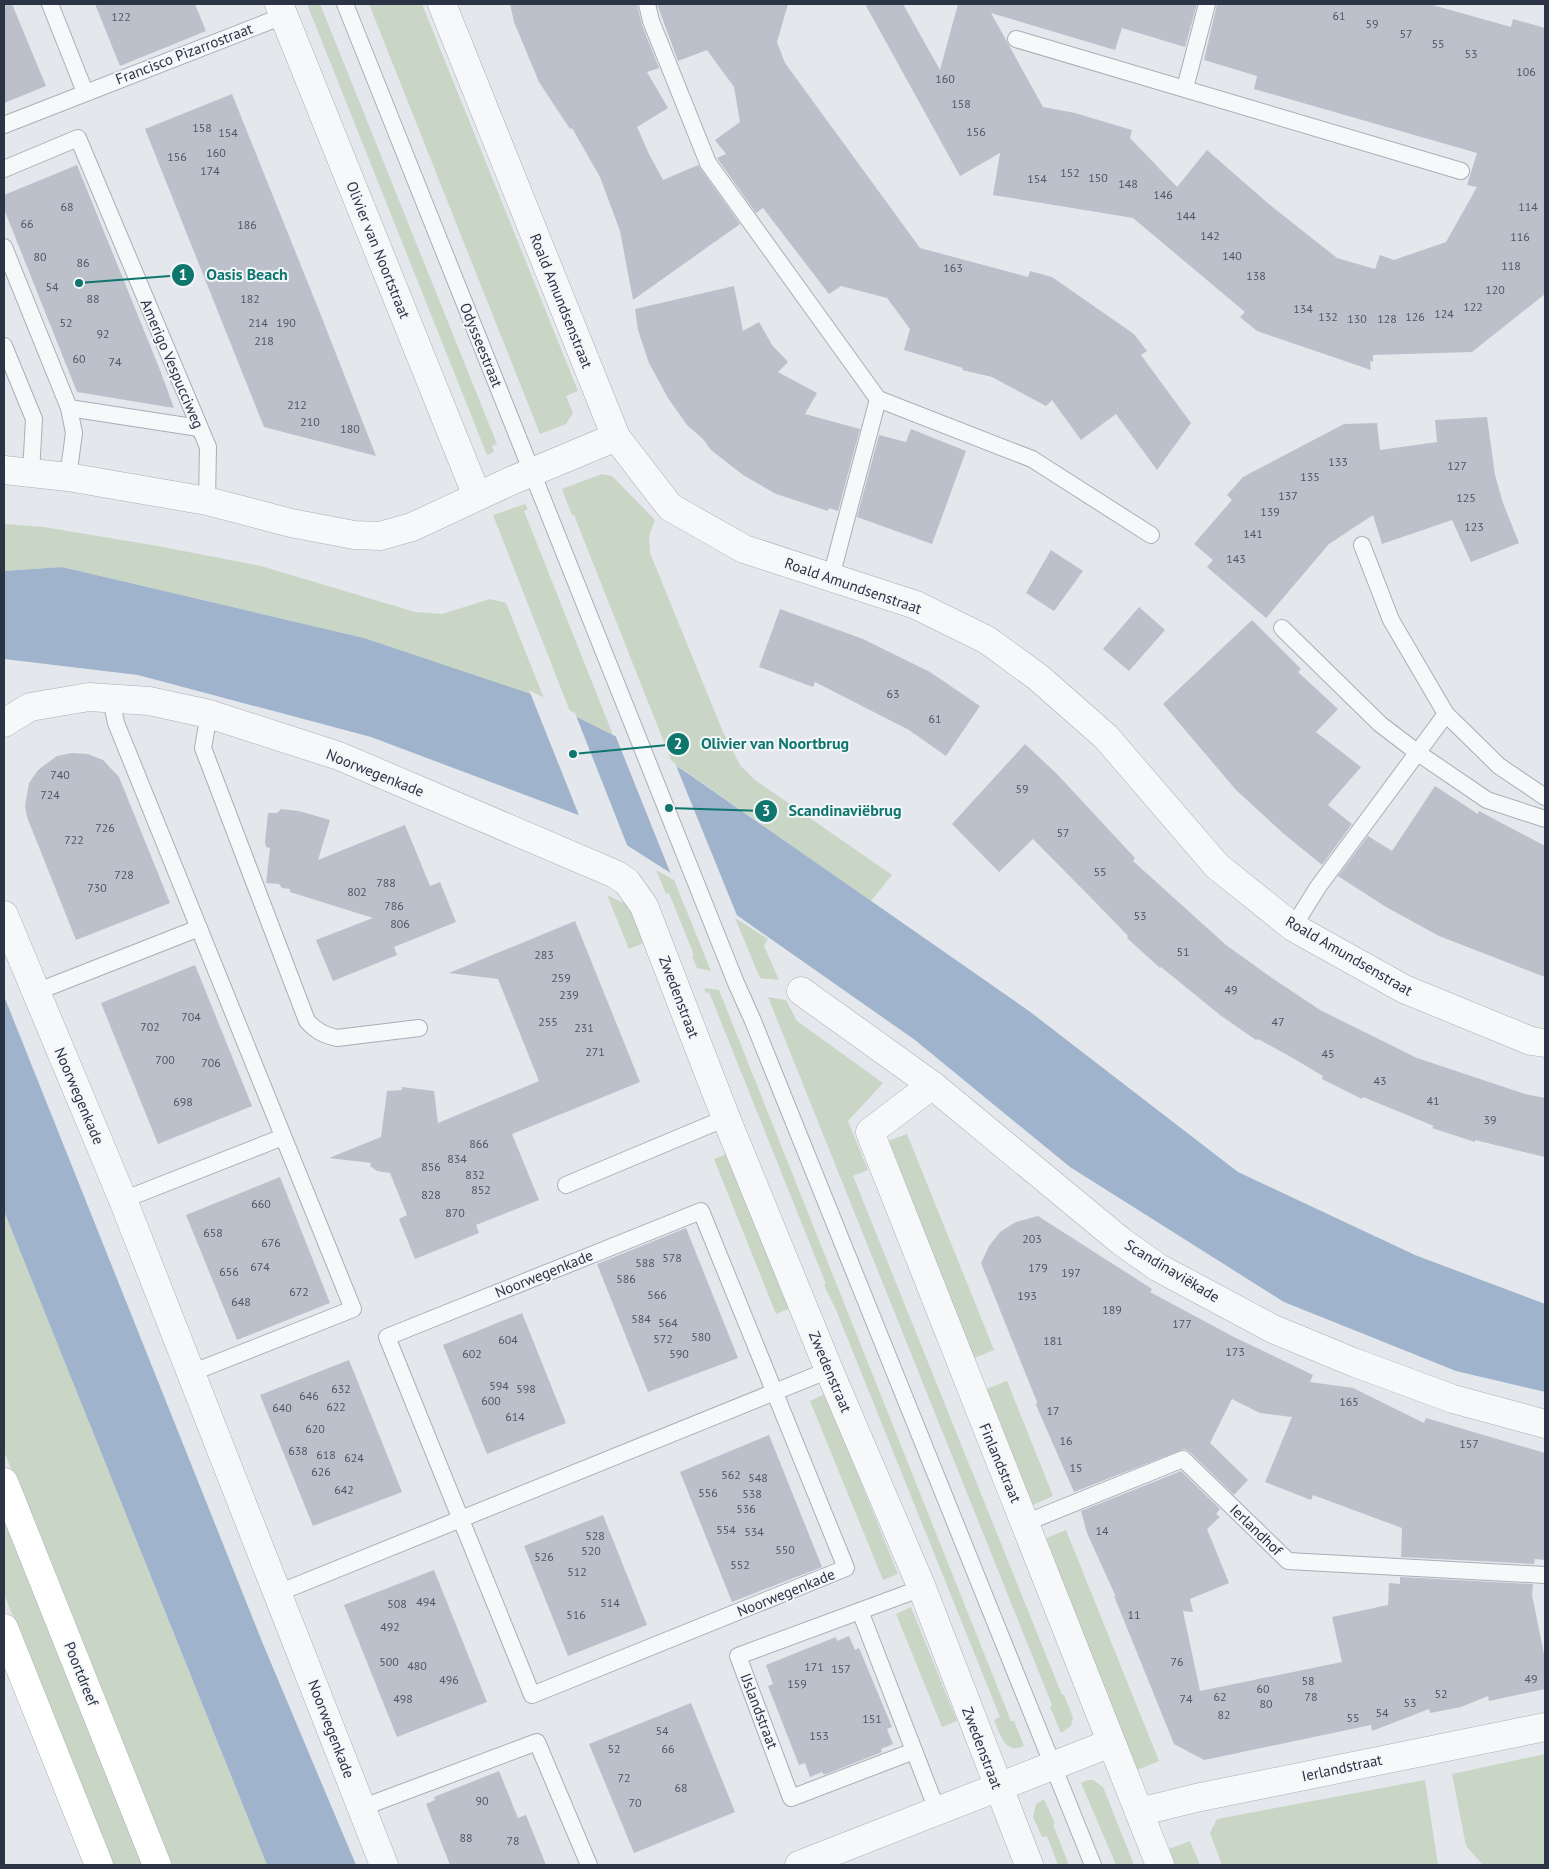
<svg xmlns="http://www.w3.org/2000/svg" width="1549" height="1869" viewBox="0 0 1549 1869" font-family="'PT Sans',sans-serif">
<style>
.green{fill:#c9d6c5}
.water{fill:#9fb4cc}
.pier{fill:#e4e7ec}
.building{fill:#bbc0ca}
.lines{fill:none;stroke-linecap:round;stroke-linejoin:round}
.service-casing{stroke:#a9aeb7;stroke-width:18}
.minor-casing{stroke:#a9aeb7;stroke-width:29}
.secondary-casing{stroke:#a9aeb7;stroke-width:29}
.service{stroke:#f7f8fa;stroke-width:16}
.minor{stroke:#f7f8fa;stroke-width:28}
.secondary{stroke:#fff;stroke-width:28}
.labels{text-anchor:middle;stroke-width:4;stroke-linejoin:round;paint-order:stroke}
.number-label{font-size:12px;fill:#4f5766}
.street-label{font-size:15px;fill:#2b3445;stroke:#f4f6f9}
.leader{fill:none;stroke:#0f766e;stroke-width:2}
.callout-dot{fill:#0f766e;stroke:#f4f6f9;stroke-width:2}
.mark-label{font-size:15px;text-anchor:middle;font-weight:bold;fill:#fff}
.callout-label{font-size:16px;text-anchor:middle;font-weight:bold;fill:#0f766e;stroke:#f4f6f9;stroke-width:4;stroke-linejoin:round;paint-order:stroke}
</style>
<rect width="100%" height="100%" fill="#e4e7ec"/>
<g class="green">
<path d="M307,4H320L497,444L492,446L494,452L487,455Z"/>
<path d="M369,4H422L578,391L566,396L573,413L566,424L540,434Z"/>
<path d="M602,474L612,476L655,520L649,536L650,553L723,732L740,765L755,780L892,875L871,901L684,770L673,765L574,515H572L562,489Z"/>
<path d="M525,504L528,509L524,511L613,735L571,714L493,515Z"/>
<path d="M4,524L44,527L152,545L261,566L415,612L442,614L490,599L506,603L545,701L364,638L62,567L4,571Z"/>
<path d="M656,870L674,880L711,971L697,968L692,956L694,955L669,893L666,894Z"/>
<path d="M607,895L630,906L644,943L629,949Z"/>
<path d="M735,918L768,939L764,946L779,980L760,978Z"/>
<path d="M704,988L719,990L1011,1721H1014L1024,1746C1005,1755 1000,1734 994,1720L1000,1717L836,1310L824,1285L826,1284L709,992L706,993Z"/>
<path d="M768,997L786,1000L797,1021L883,1083L848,1121L868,1170L853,1176L1062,1695H1064L1073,1717L1071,1726L1061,1733L1050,1707L1052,1705Z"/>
<path d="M907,1134L994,1350L972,1359L885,1142Z"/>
<path d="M729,1153L791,1308L776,1314L714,1159Z"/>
<path d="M4,1211L267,1865H171L4,1451Z"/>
<path d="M1007,1381L1053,1496L1031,1506L984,1390Z"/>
<path d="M825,1394L898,1574L883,1580L810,1401Z"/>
<path d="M4,1507L145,1865H113L4,1594Z"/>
<path d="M1066,1530L1159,1761L1137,1770L1044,1539Z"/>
<path d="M911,1607L957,1721L942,1727L896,1614Z"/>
<path d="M1545,1754V1865H1483L1466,1846L1452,1774Z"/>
<path d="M1088,1780H1093L1103,1787L1134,1865H1116L1081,1783Z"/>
<path d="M1425,1780L1438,1865H1222L1210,1833L1217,1819Z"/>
<path d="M1044,1799L1055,1824L1053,1825L1069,1865H1058L1047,1836L1042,1837L1033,1817L1036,1804Z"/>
<path d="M1190,1841L1200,1865H1175L1169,1849Z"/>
</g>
<g class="water">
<path d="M62,567L364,638L531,694L683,770L1029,1011L1238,1172L1415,1255L1545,1304V1392L1456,1371L1284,1302L1070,1167L915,1040L738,916L581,816L371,737L138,675L4,659V571Z"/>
<path d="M4,996L263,1644L356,1865H267L4,1211Z"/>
</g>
<g class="pier">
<path d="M529,690L575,713L629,850L580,818Z"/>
<path d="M614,732L675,763L738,918L672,877Z"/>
</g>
<g class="building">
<path d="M4,4H12L46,86L4,103Z"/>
<path d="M95,4H195L206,31L120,66Z"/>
<path d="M510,4H637L642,25L659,68L647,72L668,108L637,127L649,154L663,180L698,165L740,224L633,300L620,231L600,177L572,128L570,129L539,82L514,22Z"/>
<path d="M657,4H788L777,42L785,63L920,248L1028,277L1030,271L1052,277L1134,334L1147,351L1141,355L1191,423L1157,470L1116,414L1081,440L1052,400L1046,406L992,377L962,370L963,368L904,350L910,329L887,298L841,286L829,294L763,208L756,213L717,158L726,154L715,140L740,122L734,87L707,50L678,61Z"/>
<path d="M865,4H903L940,70L958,4H1197L1185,47L1122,28L1115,50L991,13L1043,107L1075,113L1132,130L1130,138L1177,187L1207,150L1270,205L1337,258L1375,269L1380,255L1394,260L1446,242L1477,187L1467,185L1477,153L1254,89L1257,76L1204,60L1217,4H1429L1511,27L1513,19L1545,28V294L1472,352L1373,355V362L1370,361L1371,370L1257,331L1240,317L1245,312L1133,218L993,195L1000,153L960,176Z"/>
<path d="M232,94L320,313L376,456L264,427L145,129Z"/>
<path d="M77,165L160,370L174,408L77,392L4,209V195Z"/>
<path d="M734,286L743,331L759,322L772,345L788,362L778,372L817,393L805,414L860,429L838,511L829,508L828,511L776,494L743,475L711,450L703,439L687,425L668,398L649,363L638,330L635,309Z"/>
<path d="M1487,417L1495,475L1503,503L1519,543L1471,562L1452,520L1382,544L1373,515L1329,544L1266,618L1207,567L1213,560L1194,544L1232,500L1227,495L1243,477L1344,424L1377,423L1380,450L1437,442L1435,420Z"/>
<path d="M911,429L966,451L932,544L857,517L879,435L906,442Z"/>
<path d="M1051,550L1083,571L1054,611L1026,593Z"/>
<path d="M1139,607L1165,630L1129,671L1103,649Z"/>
<path d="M780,609L863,639L930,672L980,706L946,756L909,730L815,682L813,687L759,667Z"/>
<path d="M1252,620L1301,669L1298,672L1338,709L1316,732L1361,767L1328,805L1352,824L1322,865L1284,834L1236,790L1163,704Z"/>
<path d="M1025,744L1057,774L1135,858L1133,861L1226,945L1272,978L1320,1010L1417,1058L1525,1094L1545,1098V1157L1475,1140V1142L1432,1128L1434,1126L1363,1097L1362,1099L1322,1079L1323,1076L1291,1057L1258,1039L1256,1040L1220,1015L1161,967L1160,968L1127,938L1128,936L1102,909L1033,839L999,872L952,824Z"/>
<path d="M72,753L88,754L103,760L119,777L170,903L76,940L27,817L25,806L29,783L38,770L57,756Z"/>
<path d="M1435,786L1478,814L1479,811L1545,846V977L1439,936L1386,907L1338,876L1368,836L1392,851Z"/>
<path d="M281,809L299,811L330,820L318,860L405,825L430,886L440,882L456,922L394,947L397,955L333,981L316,940L373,918L290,892V889L282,888L279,884L266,883L270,848L266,847L265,842L268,813H277Z"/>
<path d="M575,921L640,1082L512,1134L539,1200L476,1225L479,1233L415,1259L399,1219L407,1215L390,1173L377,1171L370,1166L371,1163L329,1158L381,1137L387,1091L402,1090V1087L434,1091L438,1123L539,1081L498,979L449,973Z"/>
<path d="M195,965L252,1106L158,1144L101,1003Z"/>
<path d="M280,1177L330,1303L237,1340L186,1215Z"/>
<path d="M1038,1216L1152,1289L1150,1292L1234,1337L1313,1375L1310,1382L1353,1388L1424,1423L1426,1418L1545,1453V1560L1535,1559L1534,1564L1401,1557L1402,1528L1313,1495L1311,1500L1265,1482L1292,1417L1260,1413L1232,1399L1210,1443L1248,1480L1234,1495L1190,1452L1184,1449L1074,1492L1036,1405L1037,1402L981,1263L989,1246L1000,1232L1016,1222Z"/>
<path d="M686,1228L738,1358L648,1392L597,1264Z"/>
<path d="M522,1313L566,1423L487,1454L443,1345Z"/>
<path d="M349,1360L402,1492L313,1526L260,1395Z"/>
<path d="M769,1435L822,1567L732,1602L680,1472Z"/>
<path d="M1181,1471L1220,1509L1216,1514L1220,1517L1207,1529L1229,1583L1190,1599L1193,1612L1183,1611L1200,1691L1342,1662L1332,1617L1388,1605L1389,1583L1400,1584V1577L1533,1584L1532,1595L1545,1659V1689L1489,1701L1488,1696L1461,1707L1430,1713L1429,1709L1372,1731L1371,1725L1204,1760L1174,1744L1114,1596L1116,1597L1087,1533L1081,1511Z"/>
<path d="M603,1515L647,1625L568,1656L524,1546Z"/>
<path d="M434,1570L487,1702L397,1737L344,1605Z"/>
<path d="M849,1636L855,1650L859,1648L892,1727L887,1729L893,1744L881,1749L882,1752L824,1775L822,1772L810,1777L805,1763L799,1765L768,1686L773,1684L766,1665L836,1637L837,1641Z"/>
<path d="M691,1703L735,1812L634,1853L589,1744Z"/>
<path d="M499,1771L518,1818L526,1815L546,1865H450L426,1804L435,1800L434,1797Z"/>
</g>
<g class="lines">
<g class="service-casing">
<g id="service">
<path d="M50,4L85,92"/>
<path d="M345,4L736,983L753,1021L1093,1865"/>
<path d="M647,4L651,21L708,163L878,399L1032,459L1151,535"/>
<path d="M1016,39L1461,171"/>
<path d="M1185,88L1207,4"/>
<path d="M4,125L283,16"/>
<path d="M4,169L78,138L208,447L207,501"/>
<path d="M4,247L69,408L74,433L68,477"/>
<path d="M4,346L34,419L31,473"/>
<path d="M69,408L199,428"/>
<path d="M1362,545L1391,620L1446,714L1499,766L1545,797"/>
<path d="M831,577L878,399"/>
<path d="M1282,628L1380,724L1418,753L1487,800L1545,819"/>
<path d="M111,699L116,723L353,1309L191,1373"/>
<path d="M209,714L203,748L307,1021C316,1031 324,1035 337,1038L419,1028"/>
<path d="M1293,927L1318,887L1446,714"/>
<path d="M36,992L199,928"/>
<path d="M566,1185L726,1118"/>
<path d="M123,1200L283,1137"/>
<path d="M701,1211L846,1568L532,1695L387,1337Z"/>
<path d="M1025,1523L1183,1459L1288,1561L1545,1575"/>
<path d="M278,1593L829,1370"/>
<path d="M860,1611L937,1810"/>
<path d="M914,1751L791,1798L738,1656L922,1588"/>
<path d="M361,1808L537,1742L589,1865"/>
</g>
</g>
<g class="minor-casing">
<g id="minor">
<path d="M279,4L477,496"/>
<path d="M442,4L616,437L670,507L744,549L916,605L987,640L1039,678L1106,737L1217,866L1293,927L1404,989L1531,1041L1545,1043"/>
<path d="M4,470L68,477L207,501L291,523L354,535L380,536L412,527L513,480L616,437"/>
<path d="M4,723L30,707L89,697L149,701L209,714L339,756L615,874L627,882L644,906L726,1118L829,1370L922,1588L1029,1865"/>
<path d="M4,915L123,1200L384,1865"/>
<path d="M801,991L932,1085L1122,1242L1159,1268L1273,1329L1353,1362L1453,1399L1545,1424"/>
<path d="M932,1085L870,1132C965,1377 1065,1620 1160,1865"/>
<path d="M1139,1812L1196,1798L1545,1727"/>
<path d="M799,1865L1111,1743"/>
</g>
</g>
<g class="secondary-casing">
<g id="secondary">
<path d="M4,1482L157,1865"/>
<path d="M4,1628L99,1865"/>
</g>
</g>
<use href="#service" class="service"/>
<use href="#minor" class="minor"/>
<use href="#secondary" class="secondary"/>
</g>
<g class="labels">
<g class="number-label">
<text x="1339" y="20">61</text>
<text x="121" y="21">122</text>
<text x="1372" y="28">59</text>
<text x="1406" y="38">57</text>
<text x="1438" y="48">55</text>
<text x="1471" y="58">53</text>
<text x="1526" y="76">106</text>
<text x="945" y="83">160</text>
<text x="961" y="108">158</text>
<text x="202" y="132">158</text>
<text x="976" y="136">156</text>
<text x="228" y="137">154</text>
<text x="216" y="157">160</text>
<text x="177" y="161">156</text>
<text x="210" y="175">174</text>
<text x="1070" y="177">152</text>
<text x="1098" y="182">150</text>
<text x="1037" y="183">154</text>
<text x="1128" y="188">148</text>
<text x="1163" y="199">146</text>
<text x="67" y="211">68</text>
<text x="1528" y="211">114</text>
<text x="1186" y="220">144</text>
<text x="27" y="228">66</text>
<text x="247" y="229">186</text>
<text x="1210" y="240">142</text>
<text x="1520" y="241">116</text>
<text x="1232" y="260">140</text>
<text x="40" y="261">80</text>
<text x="83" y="267">86</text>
<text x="1511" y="270">118</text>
<text x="953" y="272">163</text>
<text x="1256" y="280">138</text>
<text x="52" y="291">54</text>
<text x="1495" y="294">120</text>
<text x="93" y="303">88</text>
<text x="250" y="303">182</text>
<text x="1473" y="311">122</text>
<text x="1303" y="313">134</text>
<text x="1444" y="318">124</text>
<text x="1328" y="321">132</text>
<text x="1415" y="321">126</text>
<text x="1357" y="323">130</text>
<text x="1387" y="323">128</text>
<text x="66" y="327">52</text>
<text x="258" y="327">214</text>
<text x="286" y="327">190</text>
<text x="103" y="338">92</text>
<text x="264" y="345">218</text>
<text x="79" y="363">60</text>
<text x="115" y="366">74</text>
<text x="297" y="409">212</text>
<text x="310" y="426">210</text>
<text x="350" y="433">180</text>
<text x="1338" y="466">133</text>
<text x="1457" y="470">127</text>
<text x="1310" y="481">135</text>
<text x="1288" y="500">137</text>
<text x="1466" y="502">125</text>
<text x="1270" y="516">139</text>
<text x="1474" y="531">123</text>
<text x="1253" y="538">141</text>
<text x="1236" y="563">143</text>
<text x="893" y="698">63</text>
<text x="935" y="723">61</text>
<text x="60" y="779">740</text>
<text x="1022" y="793">59</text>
<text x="50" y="799">724</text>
<text x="105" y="832">726</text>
<text x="1063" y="837">57</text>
<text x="74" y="844">722</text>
<text x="1100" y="876">55</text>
<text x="124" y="879">728</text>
<text x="386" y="887">788</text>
<text x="97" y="892">730</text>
<text x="357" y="896">802</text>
<text x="394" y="910">786</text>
<text x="1140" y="920">53</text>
<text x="400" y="928">806</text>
<text x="1183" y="956">51</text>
<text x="544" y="959">283</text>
<text x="561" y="982">259</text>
<text x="1231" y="994">49</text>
<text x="569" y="999">239</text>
<text x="191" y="1021">704</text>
<text x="548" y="1026">255</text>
<text x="1278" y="1026">47</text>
<text x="150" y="1031">702</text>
<text x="584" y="1032">231</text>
<text x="595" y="1056">271</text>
<text x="1328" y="1058">45</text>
<text x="165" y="1064">700</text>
<text x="211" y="1067">706</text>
<text x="1380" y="1085">43</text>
<text x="1433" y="1105">41</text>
<text x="183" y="1106">698</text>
<text x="1490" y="1124">39</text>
<text x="479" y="1148">866</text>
<text x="457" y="1163">834</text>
<text x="431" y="1171">856</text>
<text x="475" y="1179">832</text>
<text x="481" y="1194">852</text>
<text x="431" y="1199">828</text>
<text x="261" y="1208">660</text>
<text x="455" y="1217">870</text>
<text x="213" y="1237">658</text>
<text x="1032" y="1243">203</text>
<text x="271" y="1247">676</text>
<text x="672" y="1262">578</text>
<text x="645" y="1267">588</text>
<text x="260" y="1271">674</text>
<text x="1038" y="1272">179</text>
<text x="229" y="1276">656</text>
<text x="1071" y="1277">197</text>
<text x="626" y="1283">586</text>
<text x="299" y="1296">672</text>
<text x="657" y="1299">566</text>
<text x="1027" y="1300">193</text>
<text x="241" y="1306">648</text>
<text x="1112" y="1314">189</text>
<text x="641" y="1323">584</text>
<text x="668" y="1327">564</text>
<text x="1182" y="1328">177</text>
<text x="701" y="1341">580</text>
<text x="663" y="1343">572</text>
<text x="508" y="1344">604</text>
<text x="1053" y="1345">181</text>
<text x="1235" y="1356">173</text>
<text x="472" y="1358">602</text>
<text x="679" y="1358">590</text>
<text x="499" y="1390">594</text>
<text x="341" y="1393">632</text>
<text x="526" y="1393">598</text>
<text x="309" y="1400">646</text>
<text x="491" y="1405">600</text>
<text x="1349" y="1406">165</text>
<text x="336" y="1411">622</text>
<text x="282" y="1412">640</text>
<text x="1053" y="1415">17</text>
<text x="515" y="1421">614</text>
<text x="315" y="1433">620</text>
<text x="1066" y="1445">16</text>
<text x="1469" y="1448">157</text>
<text x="298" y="1455">638</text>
<text x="326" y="1459">618</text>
<text x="354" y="1462">624</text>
<text x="1076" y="1472">15</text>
<text x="321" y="1476">626</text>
<text x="731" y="1479">562</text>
<text x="758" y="1482">548</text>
<text x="344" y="1494">642</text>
<text x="708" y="1497">556</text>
<text x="752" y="1498">538</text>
<text x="746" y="1513">536</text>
<text x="726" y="1534">554</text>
<text x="1102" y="1535">14</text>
<text x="754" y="1536">534</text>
<text x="595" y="1540">528</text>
<text x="785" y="1554">550</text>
<text x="591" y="1555">520</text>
<text x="544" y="1561">526</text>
<text x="740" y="1569">552</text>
<text x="577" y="1576">512</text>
<text x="426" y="1606">494</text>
<text x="610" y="1607">514</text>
<text x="397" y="1608">508</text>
<text x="576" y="1619">516</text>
<text x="1134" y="1619">11</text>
<text x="390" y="1631">492</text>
<text x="389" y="1666">500</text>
<text x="1177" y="1666">76</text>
<text x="417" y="1670">480</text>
<text x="814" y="1671">171</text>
<text x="841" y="1673">157</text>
<text x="1531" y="1683">49</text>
<text x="449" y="1684">496</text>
<text x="1308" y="1685">58</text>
<text x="797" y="1688">159</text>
<text x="1263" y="1693">60</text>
<text x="1441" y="1698">52</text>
<text x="1220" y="1701">62</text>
<text x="1311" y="1701">78</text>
<text x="403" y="1703">498</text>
<text x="1186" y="1703">74</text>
<text x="1410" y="1707">53</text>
<text x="1266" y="1708">80</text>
<text x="1382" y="1717">54</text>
<text x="1224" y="1719">82</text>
<text x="1353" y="1722">55</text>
<text x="872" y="1723">151</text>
<text x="662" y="1735">54</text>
<text x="819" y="1740">153</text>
<text x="614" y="1753">52</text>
<text x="668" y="1753">66</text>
<text x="624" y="1782">72</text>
<text x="681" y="1792">68</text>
<text x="482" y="1805">90</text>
<text x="635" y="1807">70</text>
<text x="466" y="1842">88</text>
<text x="513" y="1845">78</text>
</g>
<g class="street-label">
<text transform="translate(184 54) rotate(-21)" y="5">Francisco Pizarrostraat</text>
<text transform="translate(378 250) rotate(68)" y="5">Olivier van Noortstraat</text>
<text transform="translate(561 301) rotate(68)" y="5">Roald Amundsenstraat</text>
<text transform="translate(481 345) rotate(68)" y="5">Odysseestraat</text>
<text transform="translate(172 364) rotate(67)" y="5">Amerigo Vespucciweg</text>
<text transform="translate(853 586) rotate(19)" y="5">Roald Amundsenstraat</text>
<text transform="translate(375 773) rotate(22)" y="5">Noorwegenkade</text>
<text transform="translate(1349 956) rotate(30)" y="5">Roald Amundsenstraat</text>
<text transform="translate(679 997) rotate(69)" y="5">Zwedenstraat</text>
<text transform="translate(79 1096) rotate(67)" y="5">Noorwegenkade</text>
<text transform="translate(1172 1271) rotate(31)" y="5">Scandinaviëkade</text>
<text transform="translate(544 1274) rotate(-22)" y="5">Noorwegenkade</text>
<text transform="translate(830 1372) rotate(67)" y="5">Zwedenstraat</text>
<text transform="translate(1000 1463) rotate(67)" y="5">Finlandstraat</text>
<text transform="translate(1256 1530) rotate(44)" y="5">Ierlandhof</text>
<text transform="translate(786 1593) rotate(-22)" y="5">Noorwegenkade</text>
<text transform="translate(81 1674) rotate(68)" y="5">Poortdreef</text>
<text transform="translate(759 1711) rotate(69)" y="5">IJslandstraat</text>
<text transform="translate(331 1729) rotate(69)" y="5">Noorwegenkade</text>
<text transform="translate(982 1748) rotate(69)" y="5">Zwedenstraat</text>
<text transform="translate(1342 1768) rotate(-12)" y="5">Ierlandstraat</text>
</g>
</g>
<path class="leader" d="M79 283L183 275M573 754L678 744M669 808L766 811"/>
<g class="callout-dot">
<circle cx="79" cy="283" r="5"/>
<circle cx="573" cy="754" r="5"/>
<circle cx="669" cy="808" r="5"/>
<circle cx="183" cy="275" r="12"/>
<circle cx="678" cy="744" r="12"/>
<circle cx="766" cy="811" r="12"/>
</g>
<g class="mark-label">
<text x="183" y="280">1</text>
<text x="678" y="749">2</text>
<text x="766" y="816">3</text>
</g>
<g class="callout-label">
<text x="247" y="280">Oasis Beach</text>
<text x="775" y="749">Olivier van Noortbrug</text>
<text x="845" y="816">Scandinaviëbrug</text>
</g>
<rect width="1549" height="1869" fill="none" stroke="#2b3445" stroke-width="10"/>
</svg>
